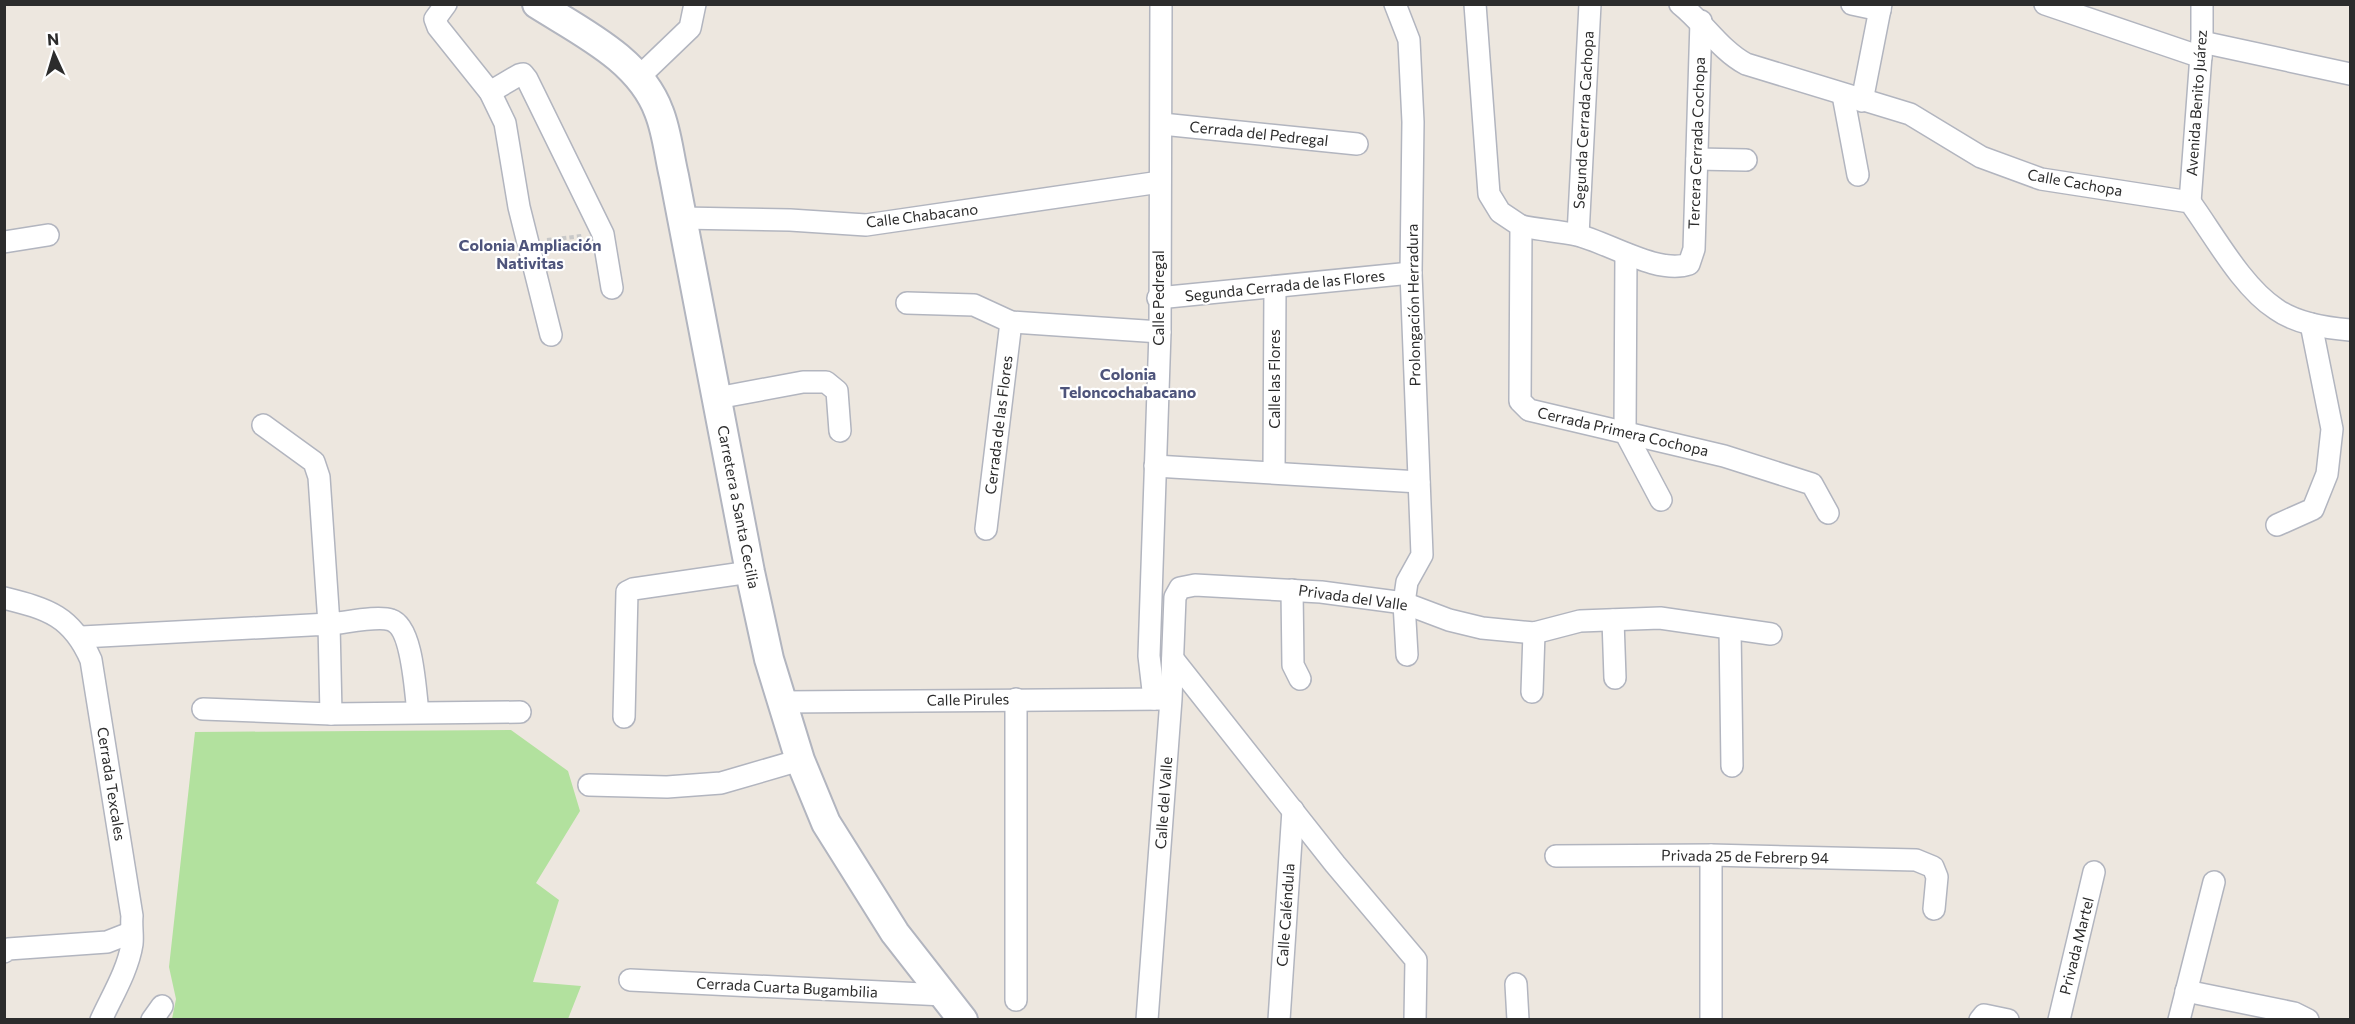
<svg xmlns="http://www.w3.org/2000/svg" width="2355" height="1024" viewBox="0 0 2355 1024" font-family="Commissioner,sans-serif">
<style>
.grass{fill:#b2e19e}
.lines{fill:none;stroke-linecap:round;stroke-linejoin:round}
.minor-casing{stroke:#b2b5bf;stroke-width:24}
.secondary-casing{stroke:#b2b5bf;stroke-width:32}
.path{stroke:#c8c8c8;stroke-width:4;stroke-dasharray:4.5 3;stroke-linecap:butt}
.minor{stroke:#fff;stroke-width:21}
.secondary{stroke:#fff;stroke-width:28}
.labels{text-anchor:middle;stroke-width:4.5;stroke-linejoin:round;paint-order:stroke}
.street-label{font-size:15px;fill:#2c2c2c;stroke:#fff}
.neighbourhood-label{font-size:16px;font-weight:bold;fill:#4e547b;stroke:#fff}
</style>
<rect width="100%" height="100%" fill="#ede7df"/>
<path class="grass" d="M511,730L568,771L580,811L536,883L559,900L533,982L581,986L568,1019H172L176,999L169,967L195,732Z"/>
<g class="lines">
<g class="minor-casing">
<g id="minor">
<path d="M446,4L435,19L438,27L490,92L505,123L519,207L551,335"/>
<path d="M1395,4L1409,40L1413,122L1411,273L1422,555L1407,582L1404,603L1407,655"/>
<path d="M1475,4L1489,194L1500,212L1521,226L1520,401L1529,410L1724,456L1812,484L1828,513"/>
<path d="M1680,4C1704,23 1720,50 1746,64L1910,114L1981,157L2041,179L2190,202C2214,235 2242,287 2276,309C2297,324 2326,328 2350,330"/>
<path d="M1852,4L1880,10"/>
<path d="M2045,4L2201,57"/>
<path d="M2202,42L2350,74"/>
<path d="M640,76L690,28L695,4"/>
<path d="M490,92L519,75L523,74L527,79L603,234L612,288"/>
<path d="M1843,95L1858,175"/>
<path d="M1862,101L1881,4"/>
<path d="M1162,124L1357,144"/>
<path d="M1697,159L1746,160"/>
<path d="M2190,202L2202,42V4"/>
<path d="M681,218L790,220L866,225L1160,182"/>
<path d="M1521,226C1539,230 1559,231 1577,235C1607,242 1658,275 1689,264L1694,249L1701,21"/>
<path d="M1578,235L1590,4"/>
<path d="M4,242L48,235"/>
<path d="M1626,254L1625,432L1661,500"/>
<path d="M1158,298L1411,273"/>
<path d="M907,303L974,305L1011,322L1160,332"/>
<path d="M717,398L803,382H826L837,391L840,431"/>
<path d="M263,425L314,462L319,477L329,624C344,623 378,615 391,620C413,627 415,691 418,712"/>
<path d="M1155,466L1419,482"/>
<path d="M1274,472L1275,287"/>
<path d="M2277,525L2313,509L2327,474L2332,429L2311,324"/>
<path d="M986,529L1011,322"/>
<path d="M1292,590L1293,665L1300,679"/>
<path d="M4,598C48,609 72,616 91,660L132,916C131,925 133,936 132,944C128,970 112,996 101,1020"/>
<path d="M1613,620L1615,678"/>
<path d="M1730,629L1732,766"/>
<path d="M82,637L329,624L331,714"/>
<path d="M1173,659L1335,864L1416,960L1415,1020"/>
<path d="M1532,692L1534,633"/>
<path d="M1154,699L1149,656L1160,332L1161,4"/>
<path d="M783,702L1166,699"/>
<path d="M203,709L331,714L520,712"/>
<path d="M624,717L627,592L633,589L750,572"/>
<path d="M589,785L667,787L721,783L800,760"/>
<path d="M1556,856L1711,855L1916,860L1933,867L1937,877L1934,909"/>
<path d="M4,952L8,949L107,942L130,933"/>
<path d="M630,980L944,995"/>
<path d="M1516,984L1518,1020"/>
<path d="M2186,991L2294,1013L2308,1020"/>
<path d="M1016,1000V699"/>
<path d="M152,1020L162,1006"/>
<path d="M1147,1020L1171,699L1175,597L1180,588L1195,585L1321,592L1404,603L1449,620L1482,628L1534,633L1580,621L1660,618L1771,634"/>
<path d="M1279,1020L1293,810"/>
<path d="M1711,1020V855"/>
<path d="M1980,1020L1984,1015L2008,1020"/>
<path d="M2059,1020L2094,872"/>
<path d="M2179,1020L2214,882"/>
</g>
</g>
<g class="secondary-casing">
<path id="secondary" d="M537,4C583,33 640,60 659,112C667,132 669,155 674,176L750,572L769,659L800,760L826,823L853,866L895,933L963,1020"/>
</g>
<path class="path" d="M547,240L582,236"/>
<use href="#minor" class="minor"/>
<use href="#secondary" class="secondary"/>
</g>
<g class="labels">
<g class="street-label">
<text transform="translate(2197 103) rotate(-86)" y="5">Avenida Benito Juárez</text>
<text transform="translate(1584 120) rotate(-87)" y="5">Segunda Cerrada Cachopa</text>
<text transform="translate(1259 134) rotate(6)" y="5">Cerrada del Pedregal</text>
<text transform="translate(1697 143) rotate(-88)" y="5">Tercera Cerrada Cochopa</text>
<text transform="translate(2075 183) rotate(10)" y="5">Calle Cachopa</text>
<text transform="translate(922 216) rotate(-7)" y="5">Calle Chabacano</text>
<text transform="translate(1285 286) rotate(-6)" y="5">Segunda Cerrada de las Flores</text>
<text transform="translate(1159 298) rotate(-90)" y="5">Calle Pedregal</text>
<text transform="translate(1414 305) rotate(-91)" y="5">Prolongación Herradura</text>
<text transform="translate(1275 379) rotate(-90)" y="5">Calle las Flores</text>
<text transform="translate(999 425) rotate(-83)" y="5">Cerrada de las Flores</text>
<text transform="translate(1623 432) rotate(13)" y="5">Cerrada Primera Cochopa</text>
<text transform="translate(738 507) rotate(79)" y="5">Carretera a Santa Cecilia</text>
<text transform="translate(1353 598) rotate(8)" y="5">Privada del Valle</text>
<text transform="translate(968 700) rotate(-1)" y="5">Calle Pirules</text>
<text transform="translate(111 784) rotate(81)" y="5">Cerrada Texcales</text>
<text transform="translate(1164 803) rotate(-86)" y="5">Calle del Valle</text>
<text transform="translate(1745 857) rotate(1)" y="5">Privada 25 de Febrerp 94</text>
<text transform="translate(1286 915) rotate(-86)" y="5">Calle Caléndula</text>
<text transform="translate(2077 946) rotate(-76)" y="5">Privada Martel</text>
<text transform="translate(787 988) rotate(3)" y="5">Cerrada Cuarta Bugambilia</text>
</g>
<g class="neighbourhood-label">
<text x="530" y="251">Colonia Ampliación<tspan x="530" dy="18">Nativitas</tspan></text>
<text x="1128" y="380">Colonia<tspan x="1128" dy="18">Teloncochabacano</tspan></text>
</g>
</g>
<rect width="2355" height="1024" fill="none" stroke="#2c2c2c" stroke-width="12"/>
<g transform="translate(54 54) rotate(356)" stroke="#ffffff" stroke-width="4.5" paint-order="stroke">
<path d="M0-4.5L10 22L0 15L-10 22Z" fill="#2c2c2c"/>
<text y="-9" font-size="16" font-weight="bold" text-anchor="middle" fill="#2c2c2c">N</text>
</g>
</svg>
